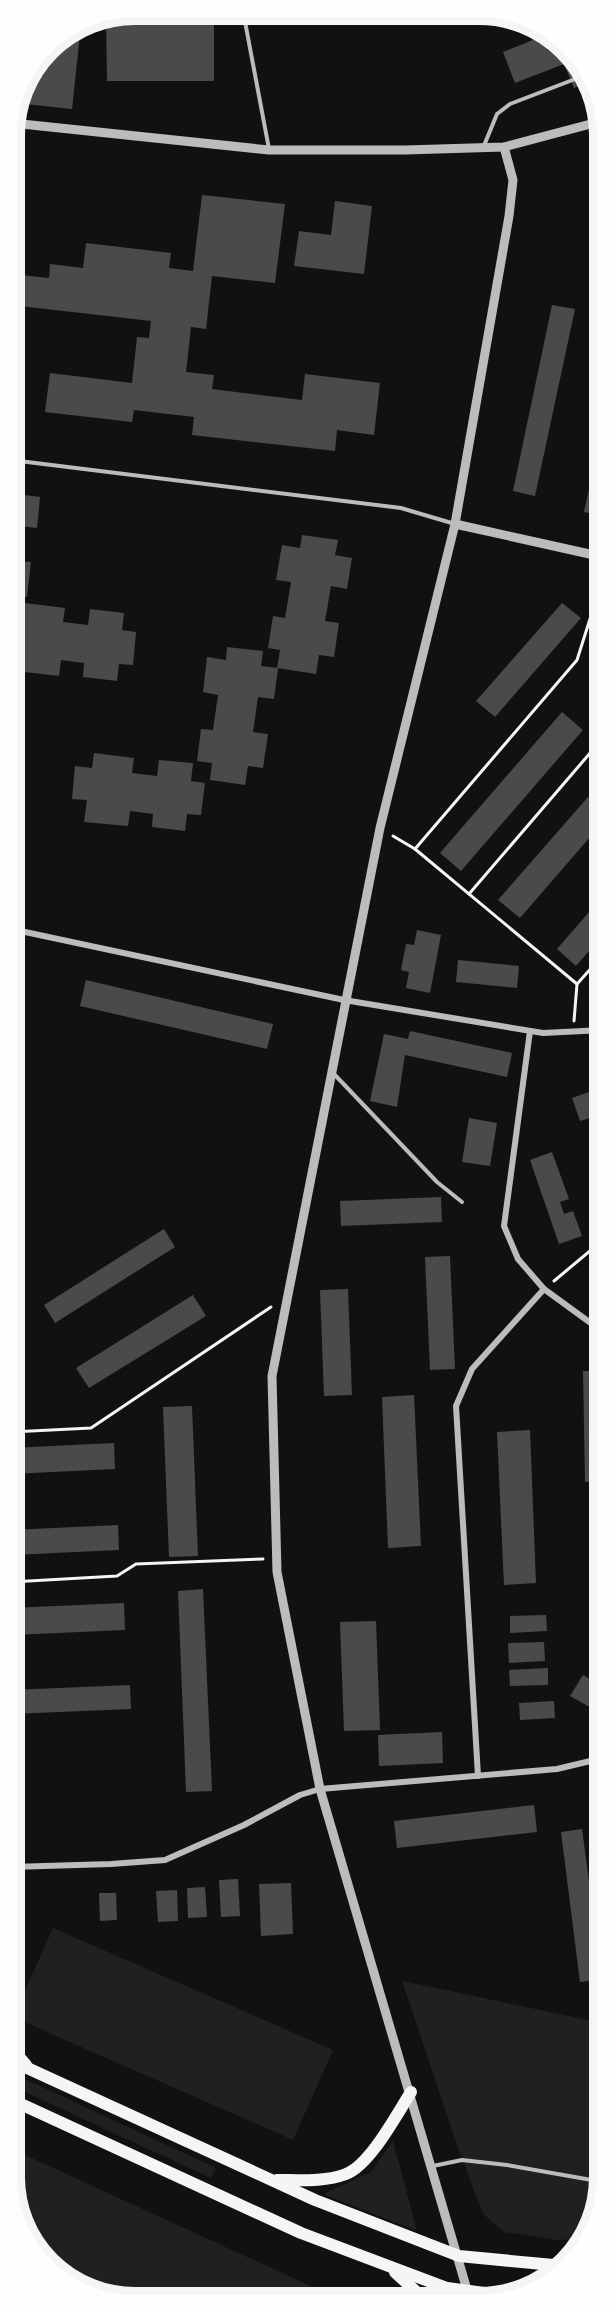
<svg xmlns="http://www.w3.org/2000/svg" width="614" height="2312" viewBox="0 0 614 2312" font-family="'Sofia Sans Condensed',sans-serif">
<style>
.green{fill:#202020}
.building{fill:#4a4a4a}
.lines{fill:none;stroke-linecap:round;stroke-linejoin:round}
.path{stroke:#f5f5f5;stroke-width:3}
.service{stroke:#bcbcbc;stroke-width:4}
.minor{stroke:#bcbcbc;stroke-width:6}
.tertiary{stroke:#bcbcbc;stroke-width:9}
.primary{stroke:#f5f5f5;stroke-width:12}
.rim{fill:none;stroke:#f5f5f5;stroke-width:8}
</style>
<rect width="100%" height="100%" fill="#111"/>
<g class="green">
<path d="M53,1928L333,2050L293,2140L13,2017Z"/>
<path d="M402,1981L603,2023V2184L581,2239L557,2240L504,2232L483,2214L457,2145Z"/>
<path d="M12,2073L216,2168L211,2178L12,2086Z"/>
<path d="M393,2141L417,2231L323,2194L371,2172Z"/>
<path d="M12,2149L341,2300L111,2299L47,2265L12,2193Z"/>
</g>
<g class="building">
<path d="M135,10L214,11V81H107L106,16Z"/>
<path d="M81,25L72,109L16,103L20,87L47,47Z"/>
<path d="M543,36L572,53L586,83L574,88L564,64L515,83L503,52Z"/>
<path d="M202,195L285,204L275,283L212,276L206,329L191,327L186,372L214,375L212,389L302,400L305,374L380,383L374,435L337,430L335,451L192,435L194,417L134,410L132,422L45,412L50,373L132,383L137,337L149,338L151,321L11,305V274L49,278L50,264L83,268L86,243L171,253L169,268L193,271Z"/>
<path d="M335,201L372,206L364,274L294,266L299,231L331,235Z"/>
<path d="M552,305L575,309L535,496L513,491Z"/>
<path d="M602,431H603V516L584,512Z"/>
<path d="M11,478L25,480L24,495L40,497L37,528L20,526L17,561L31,562L27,597L11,595Z"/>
<path d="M302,535L338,540L335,555L352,558L347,589L331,586L325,621L339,623L334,657L319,655L316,674L277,668L280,650L268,648L273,616L285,618L291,582L276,580L282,545L300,548Z"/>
<path d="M25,603L65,608L63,622L88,625L90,609L124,613L122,630L136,632L133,665L119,664L117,681L83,677L84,663L61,660L59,676L16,671L18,650L11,649V616L24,617Z"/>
<path d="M562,603L581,618L495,717L476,701Z"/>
<path d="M227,647L263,651L261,666L278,668L274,699L258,697L253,732L268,734L263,768L248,766L245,785L210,780L212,763L197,761L201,729L213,730L218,695L203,692L207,657L226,660Z"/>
<path d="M562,712L583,730L461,871L440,853Z"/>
<path d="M94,753L134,758L132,773L157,776L159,760L193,763L191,781L205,783L201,815L187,814L185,831L152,827L153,814L130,811L128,826L84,822L87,800L72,799L75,766L92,768Z"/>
<path d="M588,797L603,810V822L520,918L498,900Z"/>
<path d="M603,896V935L576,966L557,949Z"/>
<path d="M417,930L441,935L430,993L406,988L409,972L401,970L406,944L414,945Z"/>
<path d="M458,960L519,966L517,988L456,982Z"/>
<path d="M86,980L273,1024L267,1049L80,1006Z"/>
<path d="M410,1031L512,1053L507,1077L405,1055L397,1107L370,1101L384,1034L408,1039Z"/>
<path d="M589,1092L591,1097L603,1093V1114L580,1121L572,1098Z"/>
<path d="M11,1101L18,1170H11Z"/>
<path d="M469,1118L497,1123L490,1166L462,1162Z"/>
<path d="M552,1152L569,1199L560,1202L564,1214L573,1211L582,1236L559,1244L530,1160Z"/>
<path d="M441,1197L442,1222L341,1226L340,1201Z"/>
<path d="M164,1229L175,1247L55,1323L44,1305Z"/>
<path d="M450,1256L455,1369L430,1370L425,1257Z"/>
<path d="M348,1289L352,1395L324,1396L320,1290Z"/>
<path d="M193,1295L206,1316L89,1388L76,1368Z"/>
<path d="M583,1371H603V1481L585,1482Z"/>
<path d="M414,1395L421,1546L388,1548L382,1397Z"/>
<path d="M192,1406L198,1556L169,1557L163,1407Z"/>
<path d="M530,1430L536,1583L504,1585L497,1432Z"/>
<path d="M114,1443L115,1469L11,1474V1448Z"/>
<path d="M118,1525L119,1550L11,1555V1530Z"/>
<path d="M203,1589L212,1791L186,1792L178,1591Z"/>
<path d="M124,1603L125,1630L11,1635V1608Z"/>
<path d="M546,1615L547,1631L510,1633V1616Z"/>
<path d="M376,1621L380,1730L344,1731L340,1622Z"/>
<path d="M544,1642L545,1661L509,1663L508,1643Z"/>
<path d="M548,1668V1685L510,1686L509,1670Z"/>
<path d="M583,1675L603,1687V1696L595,1710L570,1696Z"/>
<path d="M130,1685L131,1709L11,1714V1690Z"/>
<path d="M554,1701L555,1718L520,1720L519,1703Z"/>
<path d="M442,1732L443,1763L379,1766L378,1735Z"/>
<path d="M534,1805L537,1832L397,1848L394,1821Z"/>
<path d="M582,1829L602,1979L580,1982L561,1832Z"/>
<path d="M238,1879L240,1916L221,1917L219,1880Z"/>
<path d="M291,1883L293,1934L261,1936L259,1884Z"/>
<path d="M205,1887L207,1917L188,1918L187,1888Z"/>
<path d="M177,1890L178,1921L158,1922L156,1891Z"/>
<path d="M99,1893H116L117,1920L100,1921Z"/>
</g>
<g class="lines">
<g class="path">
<path d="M603,578L577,660L415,849L577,984L603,955"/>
<path d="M393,836L415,849"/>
<path d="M469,894L603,738"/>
<path d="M574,1021L577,984"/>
<path d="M554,1281L603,1240"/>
<path d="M11,1432L91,1428L271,1307"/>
<path d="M11,1582L117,1576L136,1564L263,1559"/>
</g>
<g class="service">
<path d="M243,11L269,149"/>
<path d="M483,148L497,114L510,104L583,76"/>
<path d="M11,460L401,508L455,524"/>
<path d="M334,1074L437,1182L462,1202"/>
<path d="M433,2166L462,2160L507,2165L603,2182"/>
</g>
<g class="minor">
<path d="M11,929L344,1000L543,1033L603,1030"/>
<path d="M530,1031L504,1226L518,1259L544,1289L603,1332"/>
<path d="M478,1776L456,1406L472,1369L544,1289"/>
<path d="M11,1867L111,1864L165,1860L244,1825L300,1795L320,1789L557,1769L603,1758"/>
</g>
<g class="tertiary">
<path d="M12,123L269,150H405L504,147L602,121"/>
<path d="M455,524L603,557"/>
<path d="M470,2300L320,1789L277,1572L272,1376L380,828L455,524L509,216L513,180L504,147"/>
</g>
<g class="primary">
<path d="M12,2049L26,2065"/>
<path d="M12,2061L315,2200L459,2256L564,2266"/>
<path d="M12,2100L301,2233L447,2288L507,2296"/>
<path d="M277,2180C299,2180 325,2182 346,2174C370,2165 397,2114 411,2092"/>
<path d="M395,2272L425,2300"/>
</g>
</g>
<path d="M0 0H614V2312H0ZM135 21H479A114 114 0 0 1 593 135V2177A114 114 0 0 1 479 2291H135A114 114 0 0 1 21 2177V135A114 114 0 0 1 135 21Z" fill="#fefefe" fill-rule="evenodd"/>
<path class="rim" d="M135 21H479A114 114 0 0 1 593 135V2177A114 114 0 0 1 479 2291H135A114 114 0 0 1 21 2177V135A114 114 0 0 1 135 21Z"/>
</svg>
